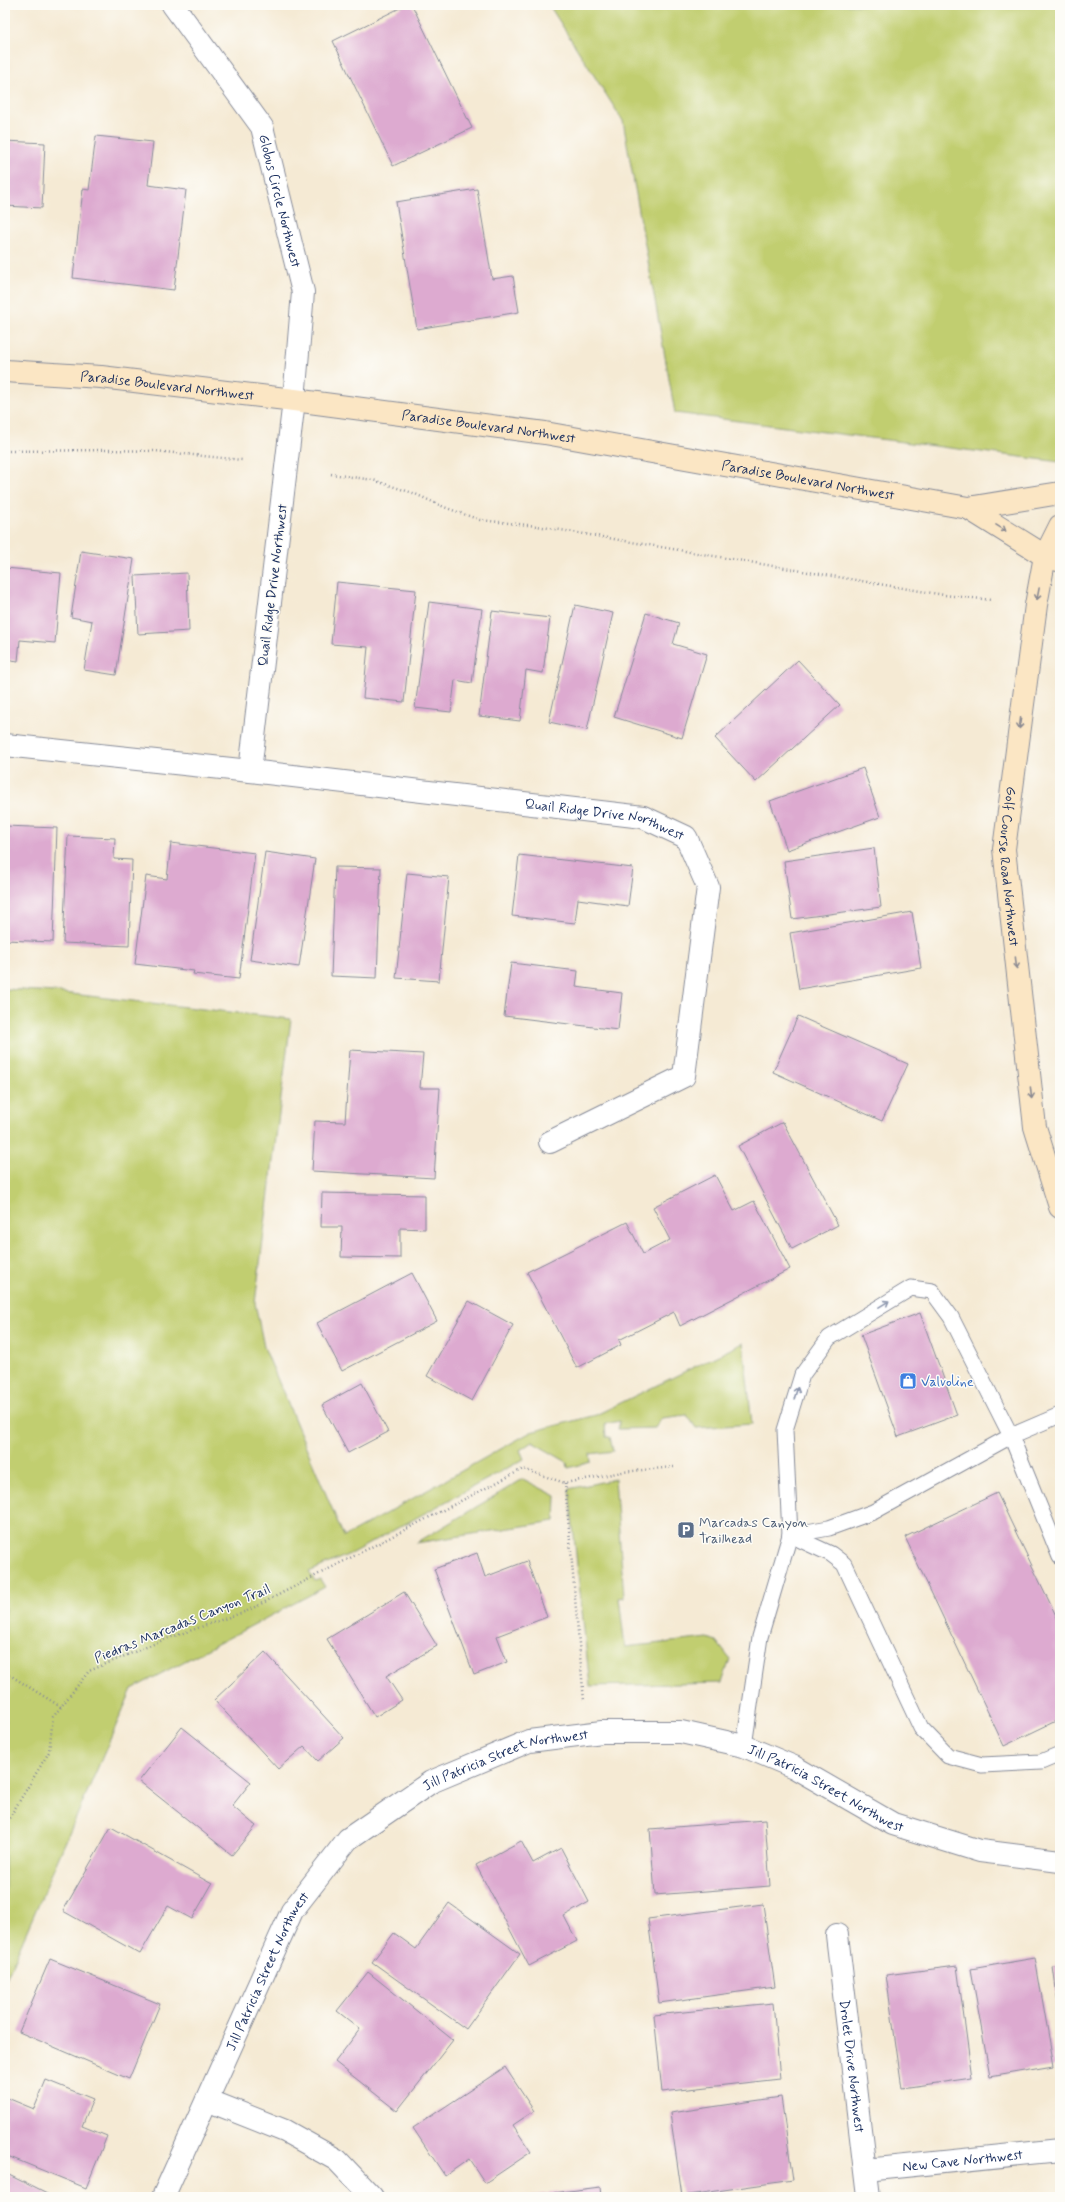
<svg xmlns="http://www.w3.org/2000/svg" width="1065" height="2202" viewBox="0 0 1065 2202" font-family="Mynerve,sans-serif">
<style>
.green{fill:#c1ce6f;stroke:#6e7e66}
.building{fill:#ddaad0}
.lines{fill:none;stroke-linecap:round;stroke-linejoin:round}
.lane-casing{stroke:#888c99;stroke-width:17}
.street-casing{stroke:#888c99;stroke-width:24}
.secondary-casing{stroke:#888c99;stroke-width:24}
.path{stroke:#888c99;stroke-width:2.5;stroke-dasharray:1 3;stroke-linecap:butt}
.lane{stroke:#fff;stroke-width:15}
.street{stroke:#fff;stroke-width:22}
.secondary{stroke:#fbe6c4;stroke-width:22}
.oneway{stroke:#8b8a91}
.oneway2{stroke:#8d97ae}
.labels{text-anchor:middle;stroke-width:3;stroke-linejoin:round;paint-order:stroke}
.street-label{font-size:14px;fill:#1b2f5e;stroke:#fdfcf7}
.shop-label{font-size:14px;fill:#366cbe;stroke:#fdfcf7;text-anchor:start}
.service-label{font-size:14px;fill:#4e5e75;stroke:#fdfcf7;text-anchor:start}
</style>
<rect width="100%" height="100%" fill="#fdfcf7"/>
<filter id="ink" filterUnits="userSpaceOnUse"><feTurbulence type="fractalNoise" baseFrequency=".025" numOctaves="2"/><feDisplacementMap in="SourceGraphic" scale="8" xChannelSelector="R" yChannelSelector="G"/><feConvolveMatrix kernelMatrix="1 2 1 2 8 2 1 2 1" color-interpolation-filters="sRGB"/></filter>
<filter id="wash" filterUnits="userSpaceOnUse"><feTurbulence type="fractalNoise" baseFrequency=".012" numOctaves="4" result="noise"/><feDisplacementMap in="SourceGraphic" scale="16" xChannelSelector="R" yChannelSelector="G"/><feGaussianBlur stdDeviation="0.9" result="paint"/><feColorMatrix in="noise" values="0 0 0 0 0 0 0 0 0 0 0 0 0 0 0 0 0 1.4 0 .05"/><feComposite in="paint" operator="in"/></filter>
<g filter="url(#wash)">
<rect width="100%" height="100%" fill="#f5ead4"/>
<g class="green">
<path d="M549,5H1060V462L675,413L623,121Z"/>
<path d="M5,989L54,992L291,1019L255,1303L264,1347L344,1537L531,1432L596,1415L743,1343L752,1424L696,1428L687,1415L662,1418L655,1428L618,1429L620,1421L605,1424L606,1437H610L613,1451L590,1454L591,1462L568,1468L567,1462L532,1442L520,1450L524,1459L352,1553L309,1572L315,1581L320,1579L325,1587L132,1689L5,1981Z"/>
<path d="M523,1479L556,1496L555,1521L416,1543Z"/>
<path d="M615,1479L624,1597L619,1598L625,1647L708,1638L716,1641L730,1659L722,1683L590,1686L569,1489Z"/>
</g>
<g id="blocks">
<g class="building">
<path d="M406,5H412L472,128L393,166L333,41Z"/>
<path d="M96,136L153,142L148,185L186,190L174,290L73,278L83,189L89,190Z"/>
<path d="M5,141L45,143L42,208L5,206Z"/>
<path d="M477,189L492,279L513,276L519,312L417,329L396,202Z"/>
<path d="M81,551L134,559L116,675L84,670L92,621L71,617Z"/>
<path d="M5,568L61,573L55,643L20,640L18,661L5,659Z"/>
<path d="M187,573L189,631L138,634L135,576Z"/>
<path d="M337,582L416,590L404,702L363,698L368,647L331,644Z"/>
<path d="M429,602L482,609L472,683L455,680L451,712L415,708Z"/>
<path d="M575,605L613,613L587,730L549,722Z"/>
<path d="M492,611L550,618L543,673L526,670L520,721L479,716Z"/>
<path d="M646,613L679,623L673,644L707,654L682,738L614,717Z"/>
<path d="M798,660L840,705L756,782L715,738Z"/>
<path d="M863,768L880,817L787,850L770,801Z"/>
<path d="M5,826L57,828L53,942L5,940Z"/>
<path d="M68,836L115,838L114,859L132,860L129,946L63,943Z"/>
<path d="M171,843L255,853L239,979L193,974L194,971L135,964L146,876L167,879Z"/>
<path d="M874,848L881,907L792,919L784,861Z"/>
<path d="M265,852L315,859L299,967L250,960Z"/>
<path d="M519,855L633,868L628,906L578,899L575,923L512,916Z"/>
<path d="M335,867L381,868L377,978L331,976Z"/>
<path d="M407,873L449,877L439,981L396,978Z"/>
<path d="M912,912L921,968L799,989L790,933Z"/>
<path d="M511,963L578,971L576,987L622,993L618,1030L504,1016Z"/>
<path d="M798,1016L908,1064L882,1121L773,1072Z"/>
<path d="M350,1050L423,1054L420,1088H440L434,1178L312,1171L315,1121L345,1122Z"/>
<path d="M783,1122L838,1225L792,1249L738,1146Z"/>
<path d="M715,1175L734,1211L754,1201L790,1269L680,1326L674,1312L619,1340L621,1345L577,1368L527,1272L627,1222L643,1254L670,1240L653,1207Z"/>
<path d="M322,1193L425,1195V1229L400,1228V1258L341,1257L342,1227H321Z"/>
<path d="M412,1273L437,1321L342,1371L317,1323Z"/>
<path d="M469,1301L513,1325L472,1401L427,1376Z"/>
<path d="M920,1313L957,1415L898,1437L861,1335Z"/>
<path d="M362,1383L388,1432L348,1453L322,1405Z"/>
<path d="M997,1493L1060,1624V1719L1004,1746L905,1537Z"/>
<path d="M477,1553L485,1577L527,1561L547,1617L497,1636L507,1662L474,1675L434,1569Z"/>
<path d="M404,1592L437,1646L386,1676L402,1700L375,1717L327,1639Z"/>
<path d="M265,1652L344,1738L318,1761L304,1746L278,1769L214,1700Z"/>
<path d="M182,1727L251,1782L232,1806L256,1826L232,1855L139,1781Z"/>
<path d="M765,1820L770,1886L655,1895L650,1829Z"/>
<path d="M111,1827L212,1884L192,1919L168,1906L140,1954L63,1911Z"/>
<path d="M521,1841L533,1863L561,1848L589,1902L564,1916L577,1941L529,1966L476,1865Z"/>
<path d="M449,1903L520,1954L466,2029L372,1962L394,1933L416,1949Z"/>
<path d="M763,1904L775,1987L659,2003L648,1919Z"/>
<path d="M1035,1958L1054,2066L990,2077L971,1969Z"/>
<path d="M50,1959L160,2004L129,2079L19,2032Z"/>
<path d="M957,1966L972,2078L902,2088L886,1975Z"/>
<path d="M1060,1966V2011H1059L1053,1967Z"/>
<path d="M368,1972L453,2040L397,2111L335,2062L360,2029L337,2011Z"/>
<path d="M773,2003L780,2079L662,2092L654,2015Z"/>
<path d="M505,2067L534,2111L513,2125L531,2152L485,2183L469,2159L445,2176L413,2128Z"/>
<path d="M46,2080L93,2099L82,2126L107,2136L86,2188L5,2155V2097L34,2109Z"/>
<path d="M781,2097L793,2180L682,2196L670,2113Z"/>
<path d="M5,2173L53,2197H5Z"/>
<path d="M600,2187L601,2197H529V2196Z"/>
<path d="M790,2194V2197H779V2196Z"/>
</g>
</g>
</g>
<g filter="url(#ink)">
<use href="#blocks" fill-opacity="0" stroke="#888c99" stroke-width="1"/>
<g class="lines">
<g class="lane-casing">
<g id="lane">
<path d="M790,1535L831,1554L844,1564L921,1728L948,1756L982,1765L1041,1762L1060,1754"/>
<path d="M790,1535L829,1528L873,1512L1011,1436L1060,1557"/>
<path d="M744,1746L760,1637L790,1535L785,1430L802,1375L829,1338L911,1288L932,1291L951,1317L1011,1436L1060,1415"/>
</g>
</g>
<g class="street-casing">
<g id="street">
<path id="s1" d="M173,5L262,127L303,292L294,400L250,771"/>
<path id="s2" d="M5,745L250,771L643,817L686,837L708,887L684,1076L550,1142"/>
<path id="s3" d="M837,1935L868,2197"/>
<path d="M207,2100L285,2131L337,2160L372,2197"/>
<path id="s4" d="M866,2170L1060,2150"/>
<path id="s5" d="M163,2197L292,1911L348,1839L431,1782L529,1741L602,1732H681L744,1746L794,1767L893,1824L980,1851L1060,1861"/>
</g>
</g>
<g class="secondary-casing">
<g id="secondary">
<path id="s6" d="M5,371L101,377L294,400L545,433L968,508L1060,493"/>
<path d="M968,508L1045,556L1058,560"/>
<path id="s7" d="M1060,526L1045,556L1036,605L1004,849L1035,1127L1060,1207"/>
</g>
</g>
<g class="path">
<path d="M5,451L108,450L155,451L242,460"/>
<path d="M331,474L373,480L413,493L444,507L480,520L537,526L944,595L992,600"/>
<path d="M565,1483L584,1701"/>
<path d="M5,1674L13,1677L61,1707"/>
<path d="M5,1825L49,1752L53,1717L89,1671L163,1640L247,1611L523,1469L565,1483L622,1472L674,1467"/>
</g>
<use href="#lane" class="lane"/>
<use href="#street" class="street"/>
<use href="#secondary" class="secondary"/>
</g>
<defs><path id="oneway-shaft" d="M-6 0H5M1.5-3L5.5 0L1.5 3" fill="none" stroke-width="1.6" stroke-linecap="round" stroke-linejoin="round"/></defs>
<g class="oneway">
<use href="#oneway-shaft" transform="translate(1001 528) rotate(32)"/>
<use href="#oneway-shaft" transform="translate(1038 594) rotate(101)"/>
<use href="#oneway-shaft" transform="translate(1020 723) rotate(97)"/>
<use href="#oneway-shaft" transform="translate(1016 963) rotate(84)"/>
<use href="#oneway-shaft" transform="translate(1031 1093) rotate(84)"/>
</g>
<g class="oneway2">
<use href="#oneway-shaft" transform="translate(884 1304) rotate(-31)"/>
<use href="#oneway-shaft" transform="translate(796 1393) rotate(-73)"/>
</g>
</g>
<defs>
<g id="shop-square" transform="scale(0.9)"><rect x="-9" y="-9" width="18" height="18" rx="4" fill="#3f7fe0" stroke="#fdfcf7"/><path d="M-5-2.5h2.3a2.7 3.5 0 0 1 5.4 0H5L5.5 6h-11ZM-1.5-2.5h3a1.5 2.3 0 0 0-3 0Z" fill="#fff"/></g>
<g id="parking-square" transform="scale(0.9)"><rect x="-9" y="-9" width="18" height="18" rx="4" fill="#5c6f8a" stroke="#fdfcf7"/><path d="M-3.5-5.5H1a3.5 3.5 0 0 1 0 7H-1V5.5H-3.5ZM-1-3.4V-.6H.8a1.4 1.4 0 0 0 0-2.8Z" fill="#fff"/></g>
</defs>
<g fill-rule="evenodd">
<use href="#shop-square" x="908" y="1381"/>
<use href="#parking-square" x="686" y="1530"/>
</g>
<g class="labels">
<g class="street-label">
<text dy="5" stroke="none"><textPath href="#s1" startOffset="227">Globus Circle Northwest</textPath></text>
<text dy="5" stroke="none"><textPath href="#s6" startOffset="163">Paradise Boulevard Northwest</textPath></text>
<text dy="5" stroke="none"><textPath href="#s6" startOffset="487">Paradise Boulevard Northwest</textPath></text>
<text dy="5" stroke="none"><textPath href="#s6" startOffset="811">Paradise Boulevard Northwest</textPath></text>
<text transform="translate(272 585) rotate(-83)" y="5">Quail Ridge Drive Northwest</text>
<text dy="5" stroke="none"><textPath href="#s2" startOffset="605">Quail Ridge Drive Northwest</textPath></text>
<text dy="5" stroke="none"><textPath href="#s7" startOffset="347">Golf Course Road Northwest</textPath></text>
<text transform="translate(182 1623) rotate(-22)" y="5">Piedras Marcadas Canyon Trail</text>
<text dy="5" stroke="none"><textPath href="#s5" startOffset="584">Jill Patricia Street Northwest</textPath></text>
<text dy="5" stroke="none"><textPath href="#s5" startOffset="921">Jill Patricia Street Northwest</textPath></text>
<text dy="5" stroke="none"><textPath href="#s5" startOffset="249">Jill Patricia Street Northwest</textPath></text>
<text dy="5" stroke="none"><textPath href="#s3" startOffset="132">Drolet Drive Northwest</textPath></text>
<text dy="5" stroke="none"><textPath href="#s4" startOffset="97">New Cave Northwest</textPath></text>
</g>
<g class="shop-label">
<text x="921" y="1386">Valvoline</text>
</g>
<g class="service-label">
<text x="699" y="1527">Marcadas Canyon<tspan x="699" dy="16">Trailhead</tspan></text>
</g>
</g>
<rect width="1065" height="2202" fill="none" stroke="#fdfcf7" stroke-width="20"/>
</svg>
